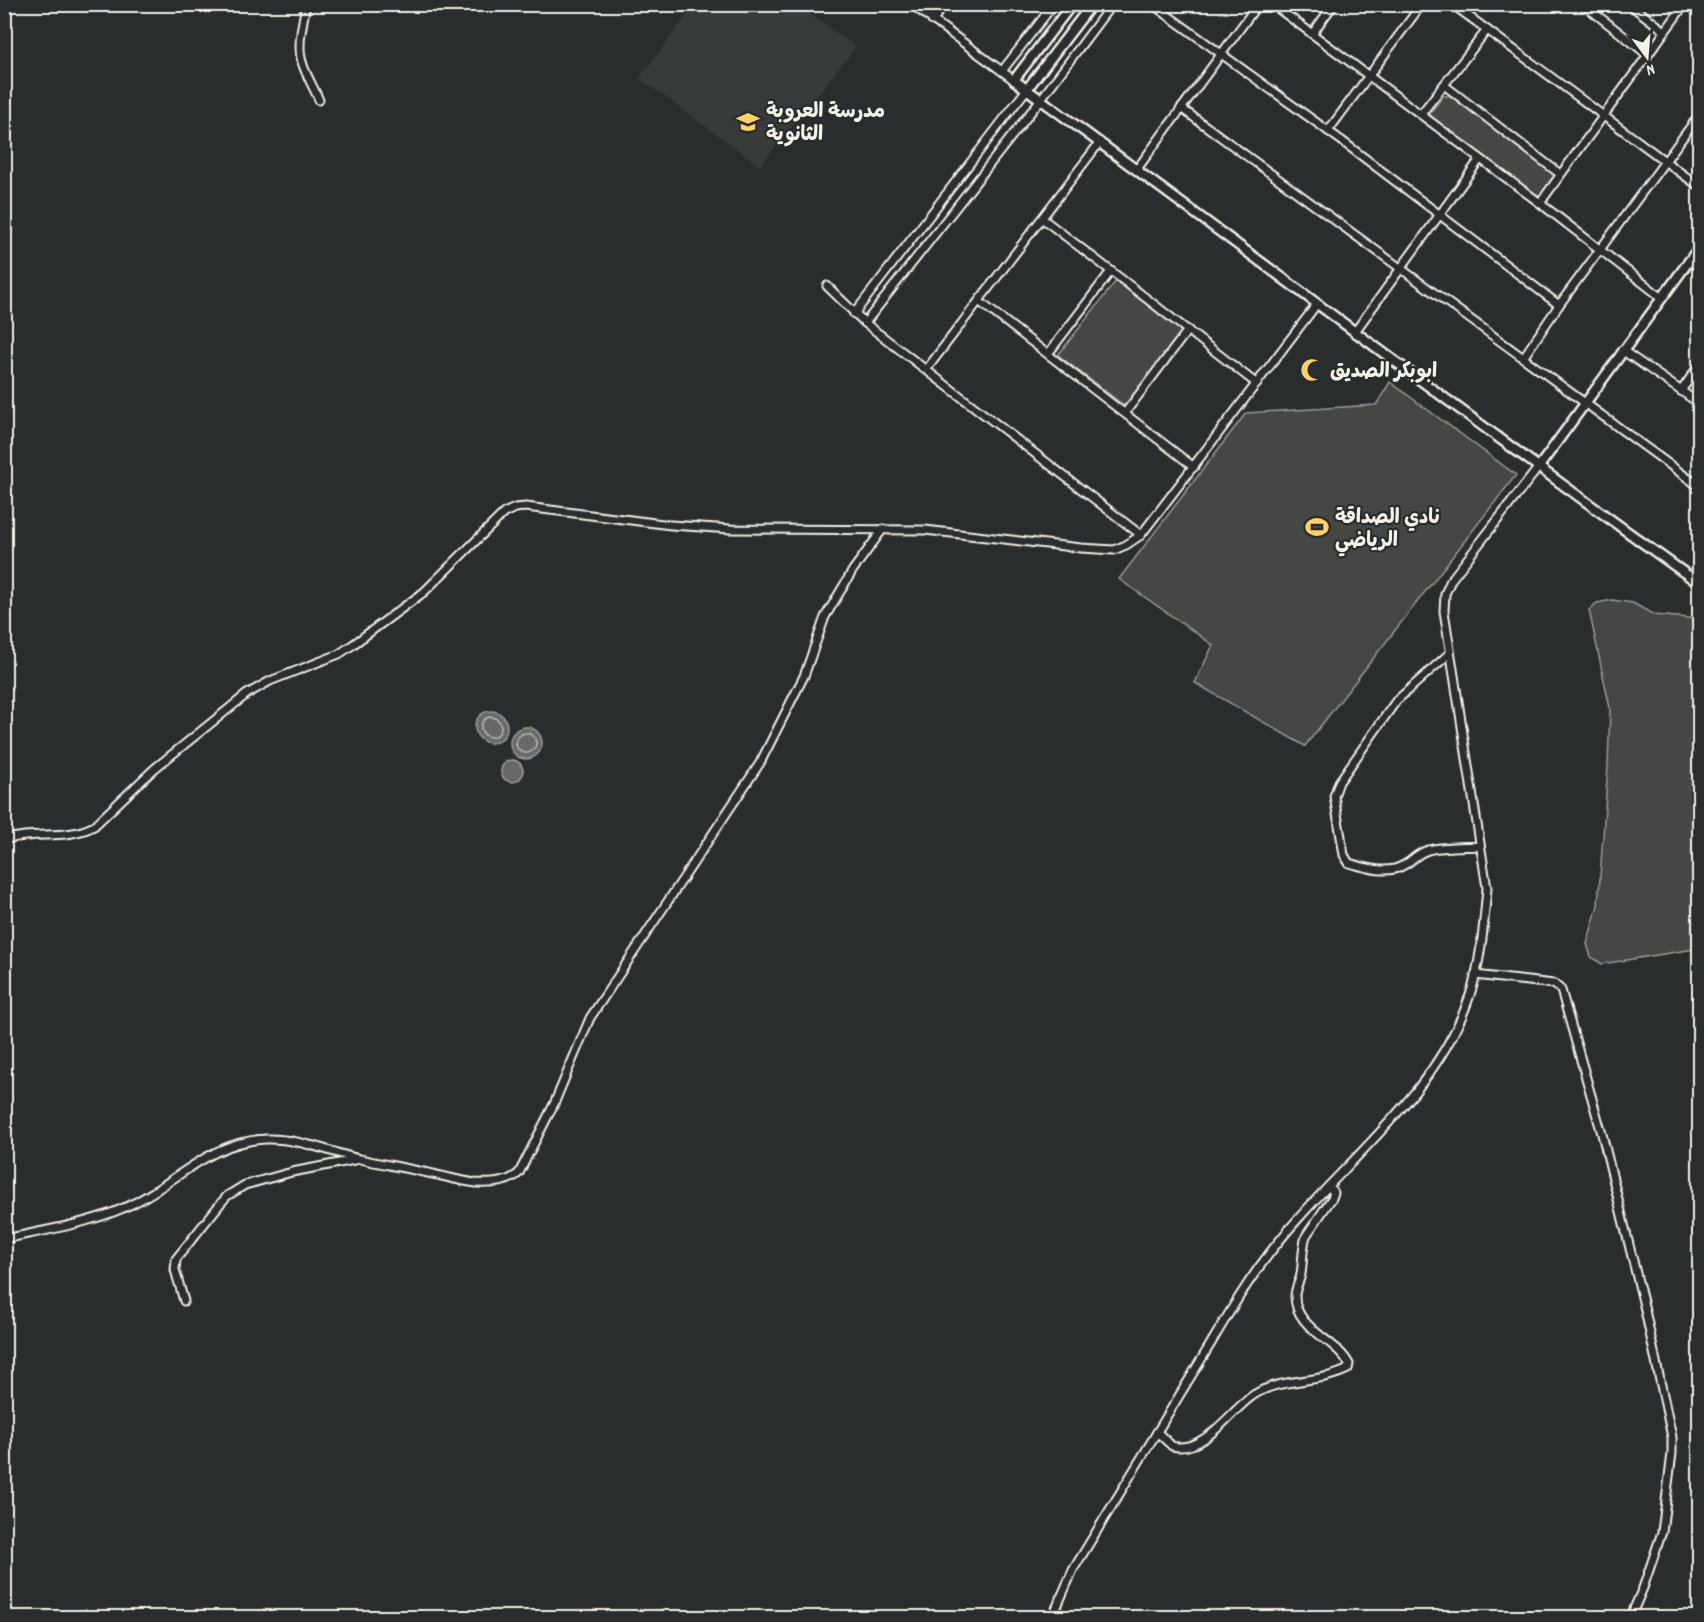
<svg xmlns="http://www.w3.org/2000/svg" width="1704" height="1622" viewBox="0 0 1704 1622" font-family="Dekko,'Playpen Sans Arabic',sans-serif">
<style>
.built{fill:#373a3a}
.green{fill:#444645;stroke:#9c9c96;stroke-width:1.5}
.water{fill:#676866;stroke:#9f9f9a;stroke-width:1.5}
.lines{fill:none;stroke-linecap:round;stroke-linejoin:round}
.shore{stroke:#bcbab4;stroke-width:1.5}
.minor-casing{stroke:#f4f1e8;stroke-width:11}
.tertiary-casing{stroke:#f4f1e8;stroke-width:13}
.minor{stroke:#2a2d2e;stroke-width:7}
.tertiary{stroke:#2a2d2e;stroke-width:8}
.labels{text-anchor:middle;stroke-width:4.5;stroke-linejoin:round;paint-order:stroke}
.poi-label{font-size:20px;font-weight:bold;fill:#f4f1e8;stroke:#2a2d2e;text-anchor:start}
</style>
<rect width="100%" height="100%" fill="#2a2d2e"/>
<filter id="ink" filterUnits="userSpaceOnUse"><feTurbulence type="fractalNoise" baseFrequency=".0167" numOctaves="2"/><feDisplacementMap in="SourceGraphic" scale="12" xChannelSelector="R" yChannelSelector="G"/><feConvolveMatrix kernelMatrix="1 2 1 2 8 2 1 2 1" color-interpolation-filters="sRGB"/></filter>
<g filter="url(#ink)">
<path class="built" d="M695,5H798L856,47L760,166L639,78Z"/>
<g class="green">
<path d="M1443,96H1450L1555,173L1556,177L1544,194L1539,195L1531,192L1432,119L1430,113Z"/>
<path d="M1116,281L1182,332L1125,406L1058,355Z"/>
<path d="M1390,382L1516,475L1305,746L1195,683L1213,645L1119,579L1246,413L1376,405Z"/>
<path d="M1612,600L1633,603L1654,615L1699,619L1700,948L1602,964L1591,957L1587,944L1598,905L1608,766L1610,708L1589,610L1597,603Z"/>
</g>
<g class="water">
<circle cx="491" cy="727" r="16"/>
<circle cx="526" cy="743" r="16"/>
<circle cx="512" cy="771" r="11"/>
</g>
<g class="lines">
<g class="shore">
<circle cx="491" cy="727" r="10"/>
<circle cx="526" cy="743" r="10"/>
</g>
<g class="minor-casing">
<g id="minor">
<path d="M306,4C303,23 296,47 303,65C307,77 314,88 319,100"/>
<path d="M911,4L1014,80"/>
<path d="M1152,4L1342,141L1559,305"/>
<path d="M1272,4L1540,203L1661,297"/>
<path d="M1452,4L1700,187"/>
<path d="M1583,4L1648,55"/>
<path d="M1629,4L1665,31"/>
<path d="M932,21L945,4"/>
<path d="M1312,34L1334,4"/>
<path d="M1002,71L1054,4"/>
<path d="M1444,85L1560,174"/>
<path d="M1181,108L1700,487"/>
<path d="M1421,114L1487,30"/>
<path d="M1328,131L1422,4"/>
<path d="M1137,169L1258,4"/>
<path d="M1540,203L1685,4"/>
<path d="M1043,219L1111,271"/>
<path d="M827,286L865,323L1141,535L1317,304"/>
<path d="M980,302L1194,467"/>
<path d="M854,314L1027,89"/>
<path d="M865,323L1041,99L1112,4"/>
<path d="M1354,333L1480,159"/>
<path d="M1622,350L1700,404"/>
<path d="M1048,354L1111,271L1257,384"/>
<path d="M1523,358L1559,305L1700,114"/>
<path d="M926,370L1100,142"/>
<path d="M1681,391L1700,364"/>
<path d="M1125,413L1188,330"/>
<path d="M1694,483L1700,474"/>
<path d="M1450,653L1396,701L1339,782L1334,796L1344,855L1349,863C1366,868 1388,875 1404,865C1414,860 1415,854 1428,850C1444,846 1463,847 1480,846"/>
<path d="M4,840C34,830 66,841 94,826L154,769L247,694L270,681L339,654L351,646L424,592L504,513L515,508L526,507L671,525L731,529L925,530L1081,548L1114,550L1126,545L1141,535"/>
<path d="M1475,975L1554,984L1561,990L1602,1134L1645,1310L1672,1437V1453L1662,1532L1643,1588L1630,1618"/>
<path d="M4,1239C46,1230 99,1222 136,1202C180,1179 212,1141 266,1139C299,1138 329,1152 360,1159C381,1164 402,1167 423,1172C440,1175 458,1181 476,1183C491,1184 508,1183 519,1173L554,1104L590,1018L760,763L804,676L825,617L853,570L883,529"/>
<path d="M184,1301L175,1270L176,1259L220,1204L227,1196L245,1185L292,1172L355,1160"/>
<path d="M1157,1432L1172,1446C1204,1455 1232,1408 1255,1394C1282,1377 1320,1384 1348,1369L1349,1364C1336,1339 1295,1329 1295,1296C1295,1288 1300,1281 1301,1274C1303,1261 1302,1249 1306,1236L1332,1198L1334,1193L1329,1186"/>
<path d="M1052,1618L1073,1570C1113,1504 1153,1439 1193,1373C1218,1333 1240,1291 1269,1254C1333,1169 1436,1099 1470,995C1481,963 1484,922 1487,888L1444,611L1445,594L1451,580L1538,468"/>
</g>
</g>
<g class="tertiary-casing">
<g id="tertiary">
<path d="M1072,4L1014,80C1243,247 1469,419 1700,584"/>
<path d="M1027,89L1092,4"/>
<path d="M1538,468L1700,246"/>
</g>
</g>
<use href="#minor" class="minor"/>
<use href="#tertiary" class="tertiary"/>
</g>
</g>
<defs>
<g id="school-bare" transform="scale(1.8)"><path d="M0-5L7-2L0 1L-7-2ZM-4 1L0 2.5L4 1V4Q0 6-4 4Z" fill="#ffd166" stroke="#2a2d2e" stroke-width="2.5" paint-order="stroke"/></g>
<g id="mosque-bare" transform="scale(1.8)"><path d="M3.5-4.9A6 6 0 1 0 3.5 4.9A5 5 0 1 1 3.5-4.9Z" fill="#ffd166" stroke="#2a2d2e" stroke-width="2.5" paint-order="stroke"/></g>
<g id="stadium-bare" transform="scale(1.8)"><path d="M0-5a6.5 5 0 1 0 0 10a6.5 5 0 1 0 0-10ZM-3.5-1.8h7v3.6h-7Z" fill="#ffd166" stroke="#2a2d2e" stroke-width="2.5" paint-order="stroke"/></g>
</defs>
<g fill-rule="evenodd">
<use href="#school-bare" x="748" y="122"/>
<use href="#mosque-bare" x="1312" y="370"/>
<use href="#stadium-bare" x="1317" y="527"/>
</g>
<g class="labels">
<g class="poi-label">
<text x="766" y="117">مدرسة العروبة<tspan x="766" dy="23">الثانوية</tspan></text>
<text x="1330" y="377">ابوبكر الصديق</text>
<text x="1335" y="523">نادي الصداقة<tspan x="1335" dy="23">الرياضي</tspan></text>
</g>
</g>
<rect width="1704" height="1622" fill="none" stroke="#2a2d2e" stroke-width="24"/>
<rect x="12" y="12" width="1680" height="1598" fill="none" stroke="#f4f1e8" stroke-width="2" filter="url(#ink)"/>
<g transform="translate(1647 57) rotate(164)" stroke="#2a2d2e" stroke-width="4.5" paint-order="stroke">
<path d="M0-4.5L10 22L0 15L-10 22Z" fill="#f4f1e8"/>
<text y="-9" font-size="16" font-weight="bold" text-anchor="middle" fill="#f4f1e8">N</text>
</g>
</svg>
